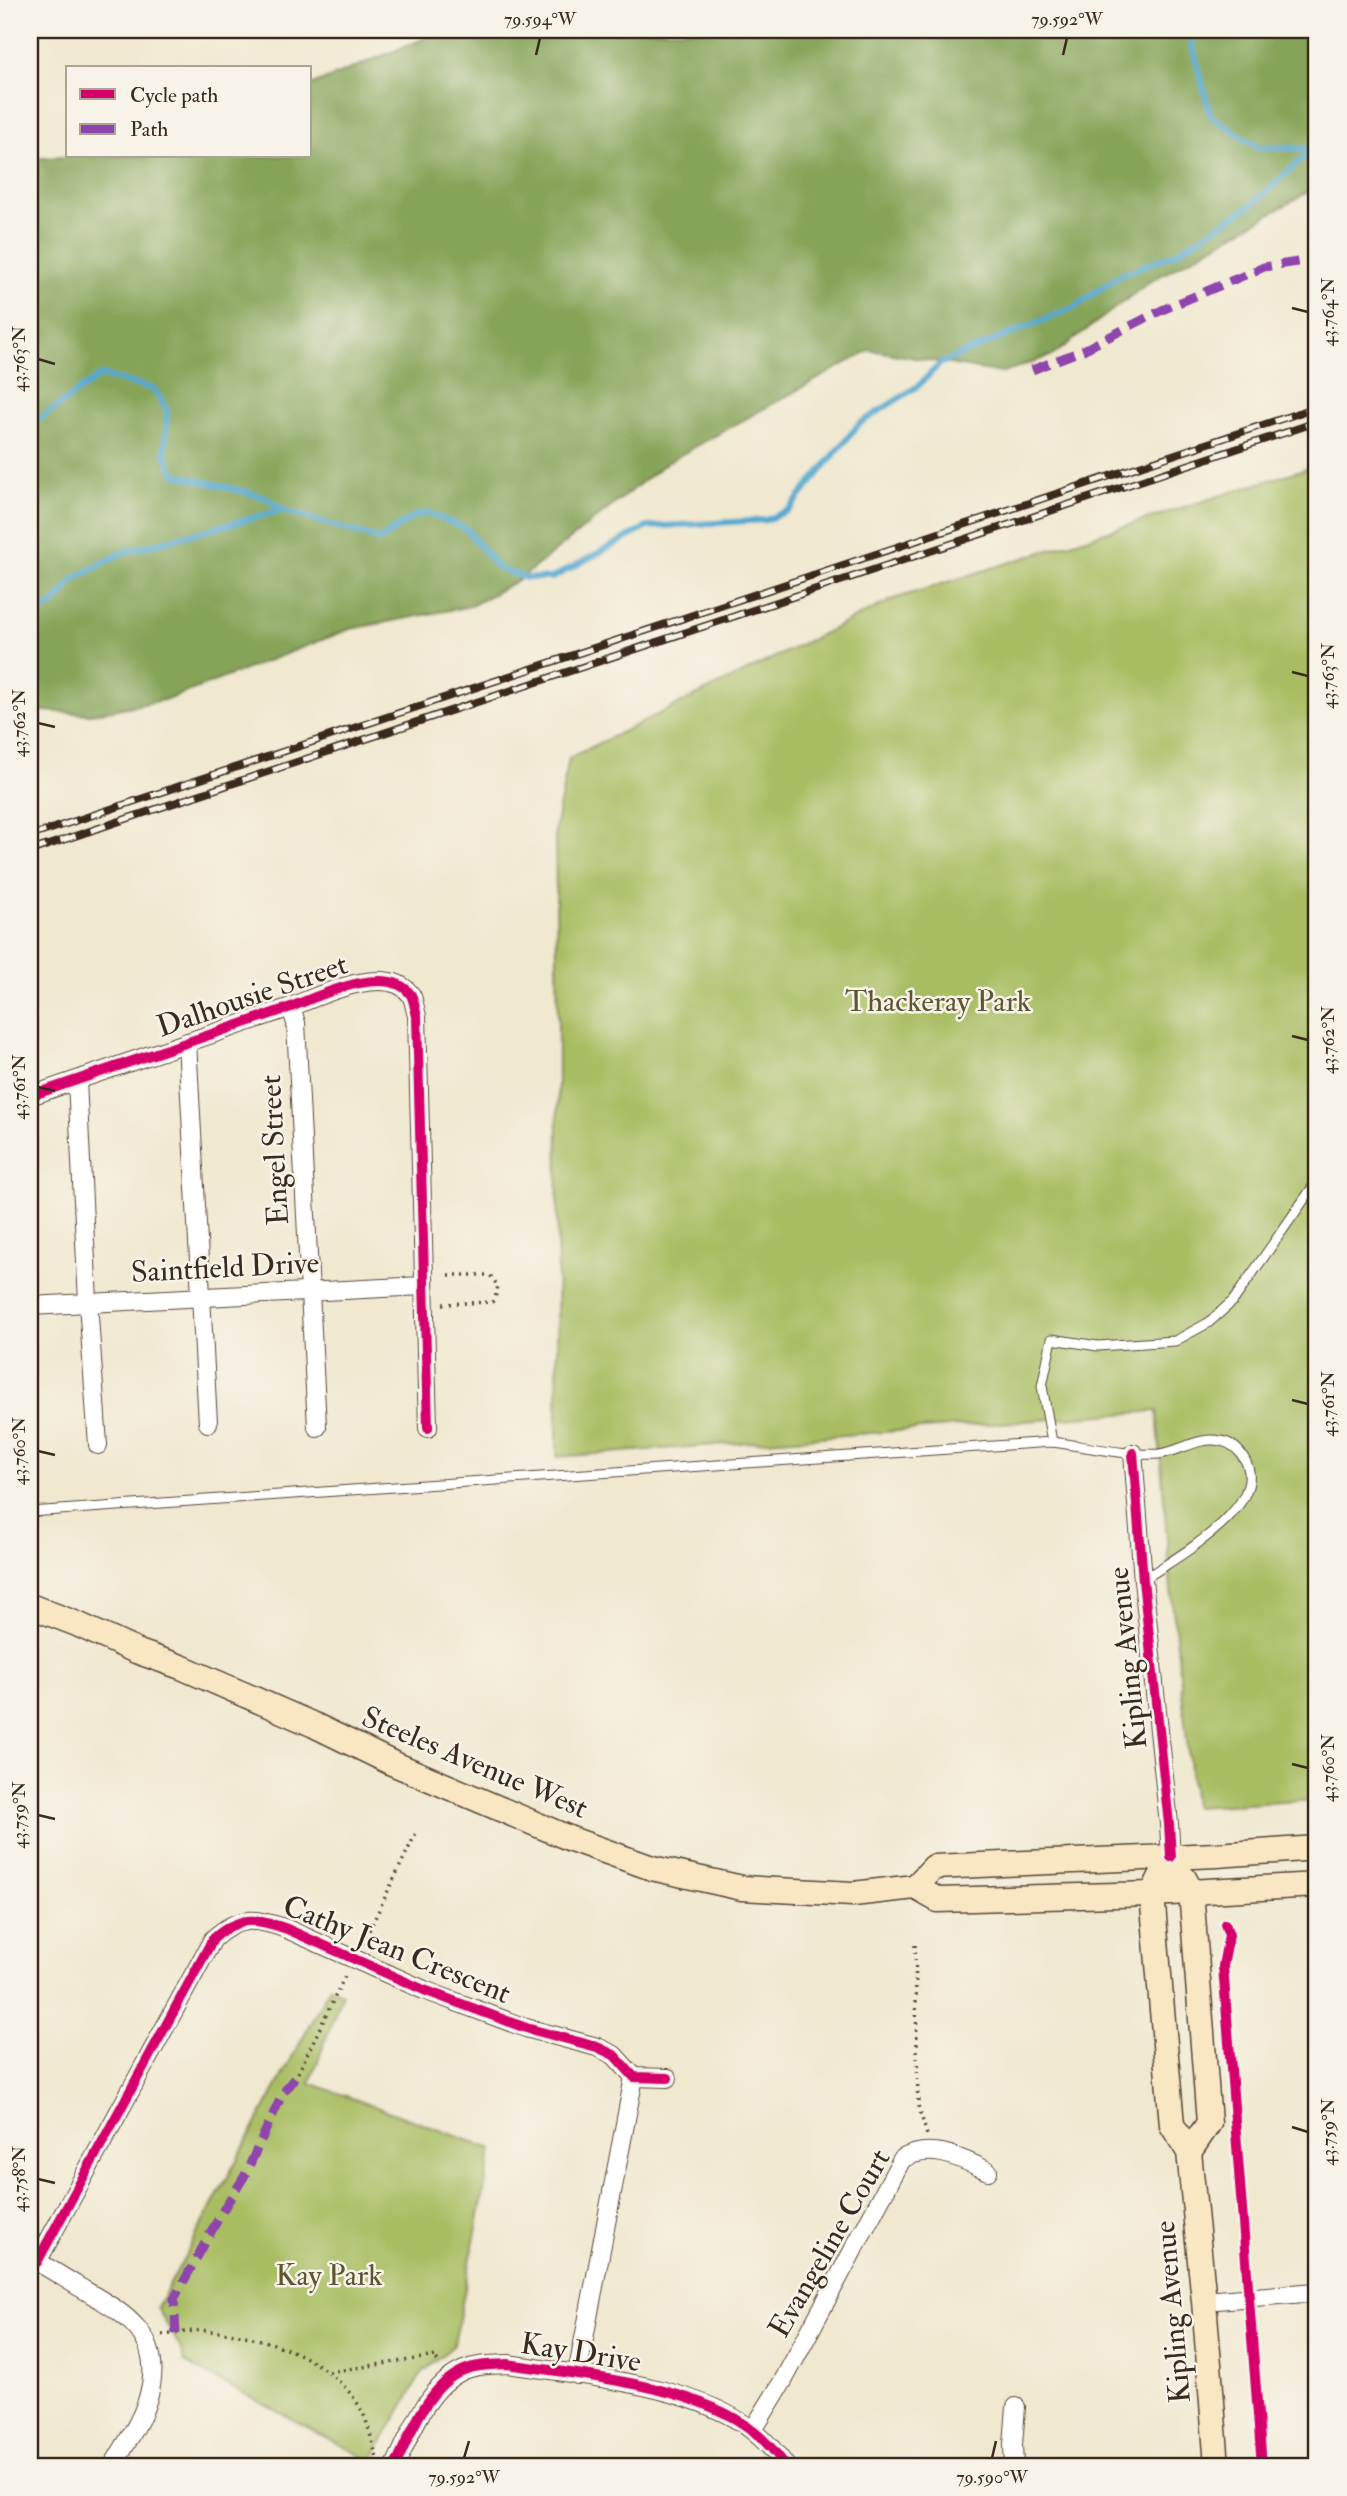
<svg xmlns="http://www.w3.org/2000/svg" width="1347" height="2496" viewBox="0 0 1347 2496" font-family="'IM FELL Double Pica',serif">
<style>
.green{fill:#a8bd62;stroke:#727440;stroke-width:2}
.forest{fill:#86a458;stroke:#60673b;stroke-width:2}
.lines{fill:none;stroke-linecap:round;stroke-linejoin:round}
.stream{stroke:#54a9d0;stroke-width:6}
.service-casing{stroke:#564639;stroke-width:11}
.minor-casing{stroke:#564639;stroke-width:20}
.secondary-casing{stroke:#564639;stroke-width:27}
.path{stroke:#564639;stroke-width:3.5;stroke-dasharray:2 5;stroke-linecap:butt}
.service{stroke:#fff;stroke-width:9}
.minor{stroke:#fff;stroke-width:18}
.secondary{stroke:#f9e7c3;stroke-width:24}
.rail-casing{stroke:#3b2a1e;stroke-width:8}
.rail{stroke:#f7f3e8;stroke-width:5;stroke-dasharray:16;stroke-linecap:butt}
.quiet{stroke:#8e44ad;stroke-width:9;stroke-dasharray:18 9;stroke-linecap:butt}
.cycleway-casing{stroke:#f7f3e8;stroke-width:15}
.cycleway{stroke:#d6006c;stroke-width:10}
.ticks{fill:none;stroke:#3b2a1e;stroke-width:2.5}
.labels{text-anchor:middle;stroke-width:5;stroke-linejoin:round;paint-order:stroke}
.street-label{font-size:30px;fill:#3b2a1e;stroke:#f7f3e8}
.park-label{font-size:30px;fill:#5c5632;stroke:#f7f3e8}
.neatline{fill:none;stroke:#3b2a1e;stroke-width:2.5}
.ticks-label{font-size:18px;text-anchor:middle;fill:#3b2a1e}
</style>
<rect width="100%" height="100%" fill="#f7f3e8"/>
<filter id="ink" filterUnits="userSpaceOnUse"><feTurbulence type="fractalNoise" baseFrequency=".0143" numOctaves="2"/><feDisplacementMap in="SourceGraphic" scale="14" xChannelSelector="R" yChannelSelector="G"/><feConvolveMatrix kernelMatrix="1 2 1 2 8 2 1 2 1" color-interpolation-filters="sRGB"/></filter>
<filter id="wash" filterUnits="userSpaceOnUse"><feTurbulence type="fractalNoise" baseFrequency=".00686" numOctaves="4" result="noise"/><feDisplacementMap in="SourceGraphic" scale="28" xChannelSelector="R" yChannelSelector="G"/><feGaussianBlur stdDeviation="1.57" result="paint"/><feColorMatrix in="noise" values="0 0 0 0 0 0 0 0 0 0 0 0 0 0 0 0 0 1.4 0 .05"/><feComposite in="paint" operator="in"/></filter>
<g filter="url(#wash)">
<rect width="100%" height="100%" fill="#f0e8cf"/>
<g class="green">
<path d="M1317,465V1800L1194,1807L1171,1589L1157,1411L557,1457L558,1020L555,829L569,758L894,599Z"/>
<path d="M330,1987L342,1994L310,2083L492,2149L454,2345L422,2373L371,2461L184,2362L180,2347L157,2308Z"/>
</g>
<path class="forest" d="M444,30H1317V187L1148,283L1053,355L1001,373L870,350L666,463L520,579L471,606L350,629L169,699L91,714L30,710V159L77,156H310V86Z"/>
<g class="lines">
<g class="stream">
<path d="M1180,30L1190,37L1211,116L1258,147L1314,149"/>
<path d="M30,426L101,375L154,389L167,410L165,454L175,474L265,497L283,510"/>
<path d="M30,619L55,603L74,579L124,552L283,510L380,540L414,516L429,513L466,529L498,568L525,578H552L647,527L766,520L789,510L859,424L918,386L941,363L1075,307L1120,275L1174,254L1253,204L1317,145"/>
</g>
</g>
</g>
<g filter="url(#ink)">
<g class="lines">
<g class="service-casing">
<g id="service">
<path d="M1052,1442L1042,1386L1052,1339L1098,1346L1175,1341L1208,1323L1233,1301L1317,1181"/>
<path d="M30,1512L1052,1442C1085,1446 1127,1456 1159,1454C1180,1452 1198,1436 1221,1441C1232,1443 1240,1451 1245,1460C1271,1507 1174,1558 1143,1580"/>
<path d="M1314,2338L1317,2375"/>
</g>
</g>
<g class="minor-casing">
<g id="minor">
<path d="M291,1007L296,1023L317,1427"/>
<path d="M187,1042L208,1423"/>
<path d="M77,1081L88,1302L98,1445"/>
<path d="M30,1096L291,1007C318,996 389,962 411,995C414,1000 415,1010 417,1016L428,1428"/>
<path d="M30,1306L423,1286"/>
<path d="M1133,1453L1143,1580L1169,1824L1171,1857"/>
<path d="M30,2258C48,2267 64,2278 81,2288C124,2313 165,2335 149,2394C143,2420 125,2444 113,2466"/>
<path d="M37,2262L213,1939C239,1915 256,1918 287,1929L424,1990L526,2028L597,2047L614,2055L634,2077L668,2078"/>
<path d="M1204,2301L1317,2292"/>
<path d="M577,2375L634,2077"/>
<path d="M753,2430L783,2381L902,2159C931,2142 960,2158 988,2171"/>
<path d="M395,2466C411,2433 427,2386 464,2370C478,2364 493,2365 508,2364C579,2375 697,2385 753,2431C766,2441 777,2454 786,2466"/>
<path d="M1014,2466L1013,2445L1016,2407"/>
</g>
</g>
<g class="secondary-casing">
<g id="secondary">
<path d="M30,1606L77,1624L136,1651L181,1667L314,1725L392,1763L571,1839L652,1868L742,1888L853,1894L915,1887L938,1900L1152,1894L1317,1885"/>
<path d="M1171,1857L1152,1894L1172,2125L1189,2152L1204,2301L1217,2466"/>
<path d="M1184,1878L1191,1891L1209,2123L1189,2152"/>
<path d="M915,1887L934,1867L1217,1855L1317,1848"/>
</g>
</g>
<g class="path">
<path d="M443,1304L492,1302L495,1298L498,1286L490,1275H444"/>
<path d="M363,1943L416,1833"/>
<path d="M915,1945L918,2105L927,2135"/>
<path d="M298,2073L346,1974"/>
<path d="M162,2335C178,2334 195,2329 210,2331C265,2335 334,2359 362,2411C369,2425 372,2443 377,2458"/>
<path d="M329,2372L436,2356L438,2364"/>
</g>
<use href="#service" class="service"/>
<use href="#minor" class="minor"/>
<use href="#secondary" class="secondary"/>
<g class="rail-casing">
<g id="rail">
<path d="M30,836L1317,407"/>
<path d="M30,851L1317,422"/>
</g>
</g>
<use href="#rail" class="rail"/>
<g class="quiet">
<path d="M1032,370L1083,350L1162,310L1264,267L1317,259"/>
<path d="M176,2334L174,2299L226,2205L244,2177L283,2093L298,2073"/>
</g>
<g class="cycleway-casing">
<g id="cycleway">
<path d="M30,1096L291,1007C318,996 389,962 411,995C414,1000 415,1010 417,1016L428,1428"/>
<path d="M1133,1453L1143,1580L1169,1824L1171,1857"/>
<path d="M1225,1924L1229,1935L1223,1966L1262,2466"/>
<path d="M37,2262L213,1939C239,1915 256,1918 287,1929L424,1990L526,2028L597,2047L614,2055L634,2077L668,2078"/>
<path d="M395,2466C411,2433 427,2386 464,2370C478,2364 493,2365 508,2364C579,2375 697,2385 753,2431C766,2441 777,2454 786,2466"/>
</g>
</g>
<use href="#cycleway" class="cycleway"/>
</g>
</g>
<path class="ticks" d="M536,55L540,38M1063,55L1067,38M1292,308L1308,312M38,359L55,364M1292,672L1308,676M38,723L55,727M1292,1036L1308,1040M38,1087L55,1091M1292,1400L1308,1404M38,1451L55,1455M1292,1764L1308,1768M38,1815L55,1819M1292,2127L1308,2132M38,2179L55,2183M464,2458L469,2441M992,2458L996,2441"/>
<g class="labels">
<g class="street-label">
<text transform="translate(252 995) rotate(-19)" y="10">Dalhousie Street</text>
<text transform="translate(274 1150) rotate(-93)" y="10">Engel Street</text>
<text transform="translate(225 1267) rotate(-3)" y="10">Saintfield Drive</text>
<text transform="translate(1127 1658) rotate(-96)" y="10">Kipling Avenue</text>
<text transform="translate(475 1762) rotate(23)" y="10">Steeles Avenue West</text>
<text transform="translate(397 1949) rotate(22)" y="10">Cathy Jean Crescent</text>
<text transform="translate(829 2243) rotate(-60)" y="10">Evangeline Court</text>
<text transform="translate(1172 2312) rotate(-95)" y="10">Kipling Avenue</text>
<text transform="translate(581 2352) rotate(9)" y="10">Kay Drive</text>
</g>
<g class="park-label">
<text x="938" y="1011">Thackeray Park</text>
<text x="329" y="2285">Kay Park</text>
</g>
</g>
<rect width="1347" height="2496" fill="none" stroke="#f7f3e8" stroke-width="77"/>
<rect x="66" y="66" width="245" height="91" fill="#f7f3e8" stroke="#aca397" stroke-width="2"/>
<rect x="80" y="89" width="35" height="10" fill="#d6006c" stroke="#aca397" stroke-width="2"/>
<text x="130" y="102" font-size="21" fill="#3b2a1e">Cycle path</text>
<rect x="80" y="124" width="35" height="10" fill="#8e44ad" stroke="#aca397" stroke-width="2"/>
<text x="130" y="136" font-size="21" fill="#3b2a1e">Path</text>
<rect x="38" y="38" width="1270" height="2420" class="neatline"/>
<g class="ticks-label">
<text x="540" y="25">79.594°W</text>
<text x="1067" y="25">79.592°W</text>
<text transform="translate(1328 312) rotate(-90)" y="6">43.764°N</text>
<text transform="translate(19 359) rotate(-90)" y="6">43.763°N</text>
<text transform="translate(1328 676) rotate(-90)" y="6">43.763°N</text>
<text transform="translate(19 723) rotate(-90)" y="6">43.762°N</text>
<text transform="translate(1328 1040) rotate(-90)" y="6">43.762°N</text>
<text transform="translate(19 1087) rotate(-90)" y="6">43.761°N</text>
<text transform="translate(1328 1404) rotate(-90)" y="6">43.761°N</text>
<text transform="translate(19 1451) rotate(-90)" y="6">43.760°N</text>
<text transform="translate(1328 1768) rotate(-90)" y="6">43.760°N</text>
<text transform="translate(19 1815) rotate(-90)" y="6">43.759°N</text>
<text transform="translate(1328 2132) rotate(-90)" y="6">43.759°N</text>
<text transform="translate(19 2179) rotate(-90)" y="6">43.758°N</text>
<text x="464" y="2483">79.592°W</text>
<text x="992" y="2483">79.590°W</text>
</g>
</svg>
